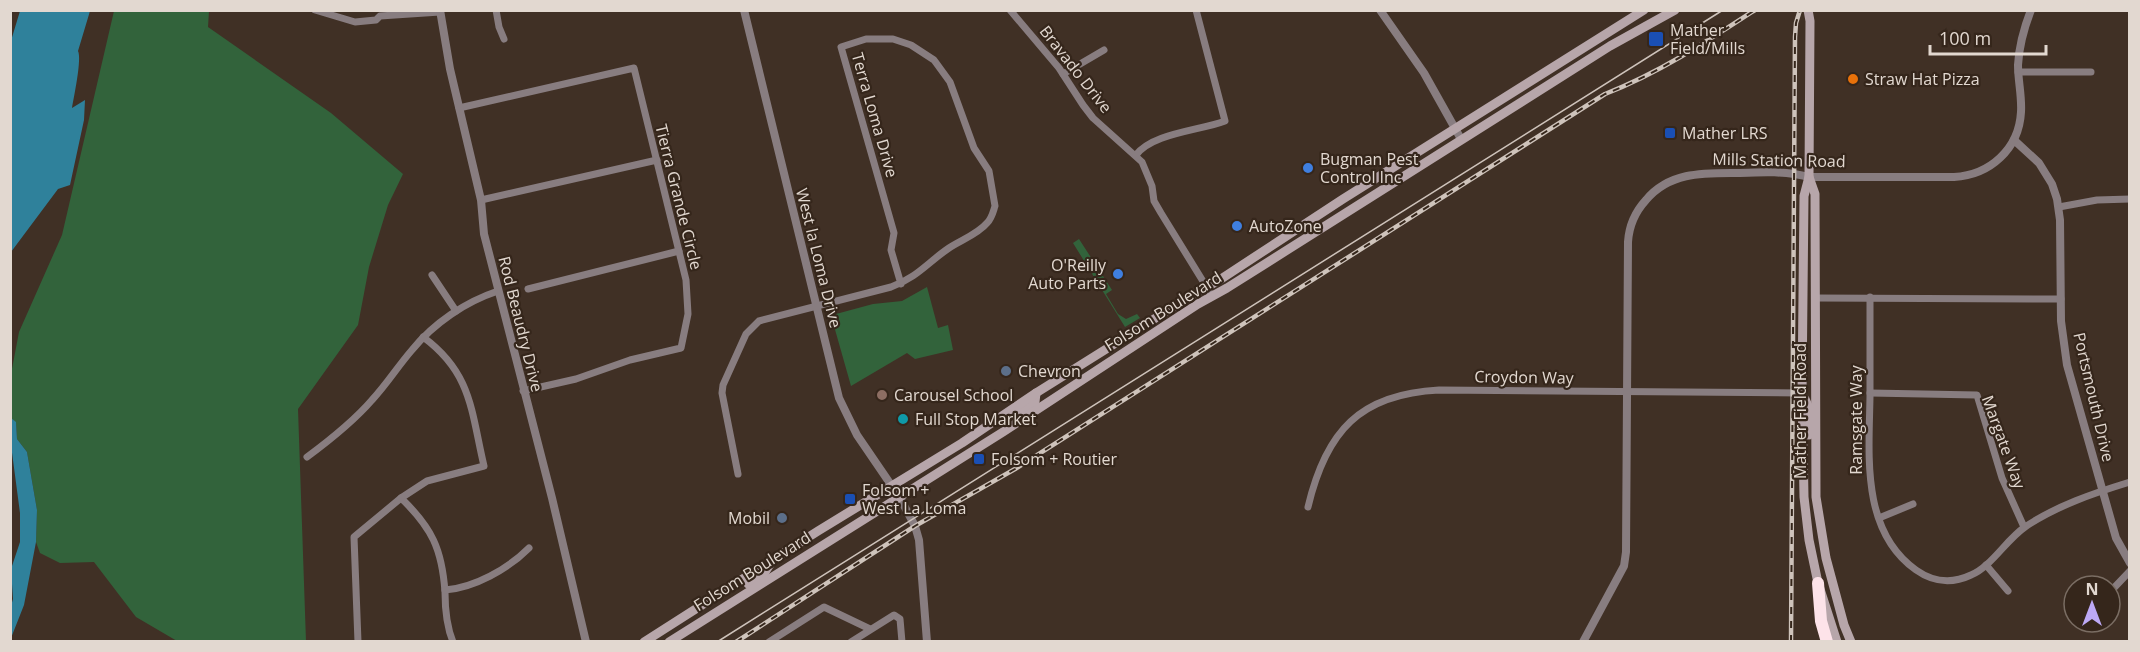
<svg xmlns="http://www.w3.org/2000/svg" width="2140" height="652" viewBox="0 0 2140 652" font-family="'Open Sans',sans-serif">
<style>
.green{fill:#32633b}
.water{fill:#2f819b}
.lines{fill:none;stroke-linecap:round;stroke-linejoin:round}
.minor{stroke:#887d80;stroke-width:7}
.tertiary{stroke:#887d80;stroke-width:8}
.secondary{stroke:#b7a6aa;stroke-width:9}
.motorway{stroke:#fde3e9;stroke-width:12}
.tram{stroke:#cec3bb;stroke-width:1.5}
.rail-casing{stroke:#cec3bb;stroke-width:4.5}
.rail{stroke:#35261b;stroke-width:2;stroke-dasharray:7;stroke-linecap:butt}
.transit-dot{fill:#1a4fb4;stroke:#35261b;stroke-width:2}
.food-dot{fill:#e8710a;stroke:#35261b;stroke-width:2}
.shop-dot{fill:#3f7fe0;stroke:#35261b;stroke-width:2}
.service-dot{fill:#5c6f8a;stroke:#35261b;stroke-width:2}
.education-dot{fill:#8d6e63;stroke:#35261b;stroke-width:2}
.culture-dot{fill:#0f9aa8;stroke:#35261b;stroke-width:2}
.labels{text-anchor:middle;stroke-width:4.5;stroke-linejoin:round;paint-order:stroke}
.poi-label{font-size:16px;fill:#e2d8d0;stroke:#35261b;text-anchor:start}
.street-label{font-size:16px;fill:#e2d8d0;stroke:#35261b}
</style>
<rect width="100%" height="100%" fill="#403025"/>
<g class="green">
<path d="M114,11H209L208,27L331,113L403,174L388,205L369,267L358,325L298,409L306,641H177L136,617L94,562L60,563L40,553L36,542L37,510L27,452L17,439L16,423L11,418V374L19,332L62,235Z"/>
<path d="M1079,239L1112,290L1106,294L1118,314L1126,319L1137,314L1140,318L1125,327L1073,243Z"/>
<path d="M927,287L938,328L948,325L953,350L915,359L907,353L851,386L834,326L836,314L873,304L902,301Z"/>
</g>
<g class="water">
<path d="M20,11H90L78,51C82,59 74,96 72,108L85,100L84,120L70,185L58,189L11,252L10,44Z"/>
<path d="M11,418L16,422L17,439L27,452L37,510L36,542L24,605L11,638V606L13,599L11,569L20,542V513L11,445Z"/>
</g>
<g class="lines">
<g class="minor">
<path d="M315,10L355,22L376,20L380,16L440,12"/>
<path d="M496,10L499,27L504,39"/>
<path d="M1010,10L1059,68L1083,105L1093,118L1142,162L1152,186L1154,201L1161,213L1209,291"/>
<path d="M2018,72H2091"/>
<path d="M1063,74L1104,50"/>
<path d="M459,108L634,68L686,280L688,314L681,348L630,360L576,379L523,391"/>
<path d="M1136,155C1153,133 1198,131 1225,121L1196,10"/>
<path d="M481,200L657,160"/>
<path d="M2059,207L2097,200L2130,199"/>
<path d="M432,275L456,311"/>
<path d="M528,289L679,251"/>
<path d="M1870,297C1870,331 1870,364 1870,397C1869,456 1861,531 1916,570C1933,582 1952,584 1971,575C1992,566 2006,540 2025,527C2056,506 2094,493 2130,482"/>
<path d="M1815,298L2061,299"/>
<path d="M1870,393L1977,395L2002,478L2024,527"/>
<path d="M307,457C330,440 353,422 372,400C387,384 398,366 412,350C434,323 465,302 498,291"/>
<path d="M738,474L722,393L723,385L746,334L759,321L891,287C918,277 927,263 949,248C961,240 978,234 987,223C992,218 993,212 995,206L989,171L974,148L950,82L934,60L911,45L893,39H866L841,47L894,233L891,250L901,284"/>
<path d="M401,498C432,528 442,549 445,592C445,609 446,625 453,642"/>
<path d="M1308,507C1326,431 1360,394 1439,390L1802,393"/>
<path d="M1879,518L1913,504"/>
<path d="M1986,565L2008,591"/>
<path d="M445,590C474,588 508,569 529,548"/>
<path d="M2110,592L2130,571"/>
<path d="M358,642L354,537L401,498L427,481L484,466C471,411 472,373 423,337"/>
<path d="M769,642L824,607L870,629"/>
<path d="M851,642L894,615L900,619L902,642"/>
</g>
<g class="tertiary">
<path d="M440,10L450,69L481,200L484,234L552,498L586,642"/>
<path d="M744,10L839,398L857,435L900,498L915,526L919,540L927,642"/>
<path d="M1380,10L1424,73L1461,139"/>
<path d="M2014,140L2039,163L2052,184L2057,199L2060,220L2061,321L2067,365L2116,538L2130,563"/>
<path d="M1583,642L1624,566L1626,552L1628,242C1629,226 1635,212 1646,200C1670,171 1705,173 1740,173C1763,172 1786,171 1809,177H1954C1990,175 2019,149 2021,112C2022,96 2018,81 2018,65C2019,47 2024,28 2031,10"/>
</g>
<g class="secondary">
<path d="M1808,10L1810,21L1809,177L1804,196L1802,393L1804,497L1809,540L1818,583L1837,642"/>
<path d="M1809,177L1815,194L1816,497L1826,558L1844,625L1851,642"/>
<path d="M1805,399L1809,408V435"/>
<path d="M1018,415L1035,402L1036,393"/>
<path d="M748,584L765,572L772,561"/>
<path d="M644,642L818,531L962,443L1036,393L1194,294L1221,279L1343,199L1644,10"/>
<path d="M669,642L1003,432L1198,304L1227,288L1610,46L1675,10"/>
</g>
<path class="motorway" d="M1818,583L1821,621L1827,642"/>
<path class="tram" d="M717,642L1723,10"/>
<g class="rail-casing">
<g id="rail">
<path d="M736,642L915,526L1015,469L1605,94C1659,73 1706,42 1755,10"/>
<path d="M1791,642L1795,37L1796,23L1800,10"/>
</g>
</g>
<use href="#rail" class="rail"/>
</g>
<g class="transit-dot">
<rect x="1648" y="31" width="16" height="16" rx="3"/>
<rect x="1664" y="127" width="12" height="12" rx="3"/>
<rect x="973" y="453" width="12" height="12" rx="3"/>
<rect x="844" y="493" width="12" height="12" rx="3"/>
</g>
<circle class="food-dot" cx="1853" cy="79" r="6"/>
<g class="shop-dot">
<circle cx="1308" cy="168" r="6"/>
<circle cx="1237" cy="226" r="6"/>
<circle cx="1118" cy="274" r="6"/>
</g>
<g class="service-dot">
<circle cx="1006" cy="371" r="6"/>
<circle cx="782" cy="518" r="6"/>
</g>
<circle class="education-dot" cx="882" cy="395" r="6"/>
<circle class="culture-dot" cx="903" cy="419" r="6"/>
<g class="labels">
<g class="poi-label">
<text x="1670" y="36">Mather<tspan x="1670" dy="18">Field/Mills</tspan></text>
<text x="1865" y="85">Straw Hat Pizza</text>
<text x="1682" y="139">Mather LRS</text>
<text x="1320" y="165">Bugman Pest<tspan x="1320" dy="18">Control Inc</tspan></text>
<text x="1249" y="232">AutoZone</text>
<text x="1106" y="271" text-anchor="end">O'Reilly<tspan x="1106" dy="18">Auto Parts</tspan></text>
<text x="1018" y="377">Chevron</text>
<text x="894" y="401">Carousel School</text>
<text x="915" y="425">Full Stop Market</text>
<text x="991" y="465">Folsom + Routier</text>
<text x="862" y="496">Folsom +<tspan x="862" dy="18">West La Loma</tspan></text>
<text x="770" y="524" text-anchor="end">Mobil</text>
</g>
<g class="street-label">
<text transform="translate(1076 69) rotate(52)" y="6">Bravado Drive</text>
<text transform="translate(875 115) rotate(74)" y="6">Terra Loma Drive</text>
<text transform="translate(1779 160) rotate(1)" y="6">Mills Station Road</text>
<text transform="translate(679 197) rotate(76)" y="6">Tierra Grande Circle</text>
<text transform="translate(819 258) rotate(76)" y="6">West la Loma Drive</text>
<text transform="translate(1163 311) rotate(-32)" y="6">Folsom Boulevard</text>
<text transform="translate(521 324) rotate(76)" y="6">Rod Beaudry Drive</text>
<text transform="translate(1524 377) rotate(1)" y="6">Croydon Way</text>
<text transform="translate(2094 397) rotate(77)" y="6">Portsmouth Drive</text>
<text transform="translate(1800 411) rotate(-90)" y="6">Mather Field Road</text>
<text transform="translate(1856 420) rotate(-90)" y="6">Ramsgate Way</text>
<text transform="translate(2004 442) rotate(70)" y="6">Margate Way</text>
<text transform="translate(752 571) rotate(-32)" y="6">Folsom Boulevard</text>
</g>
</g>
<rect width="2140" height="652" fill="none" stroke="#e2d8d0" stroke-width="24"/>
<g transform="translate(2092 604)"><circle r="28" fill="#35261b" stroke="#7a6d63" stroke-width="1.5"/>
<path d="M0-4.5L10 22L0 15L-10 22Z" fill="#bda9f5"/>
<text y="-9" font-size="16" font-weight="bold" text-anchor="middle" fill="#e2d8d0">N</text>
</g>
<path d="M1930 45v9h116v-9" fill="none" stroke="#e2d8d0" stroke-width="3"/>
<text x="1939" y="45" font-size="18" fill="#e2d8d0" stroke="#35261b" stroke-width="4.5" paint-order="stroke">100 m</text>
</svg>
